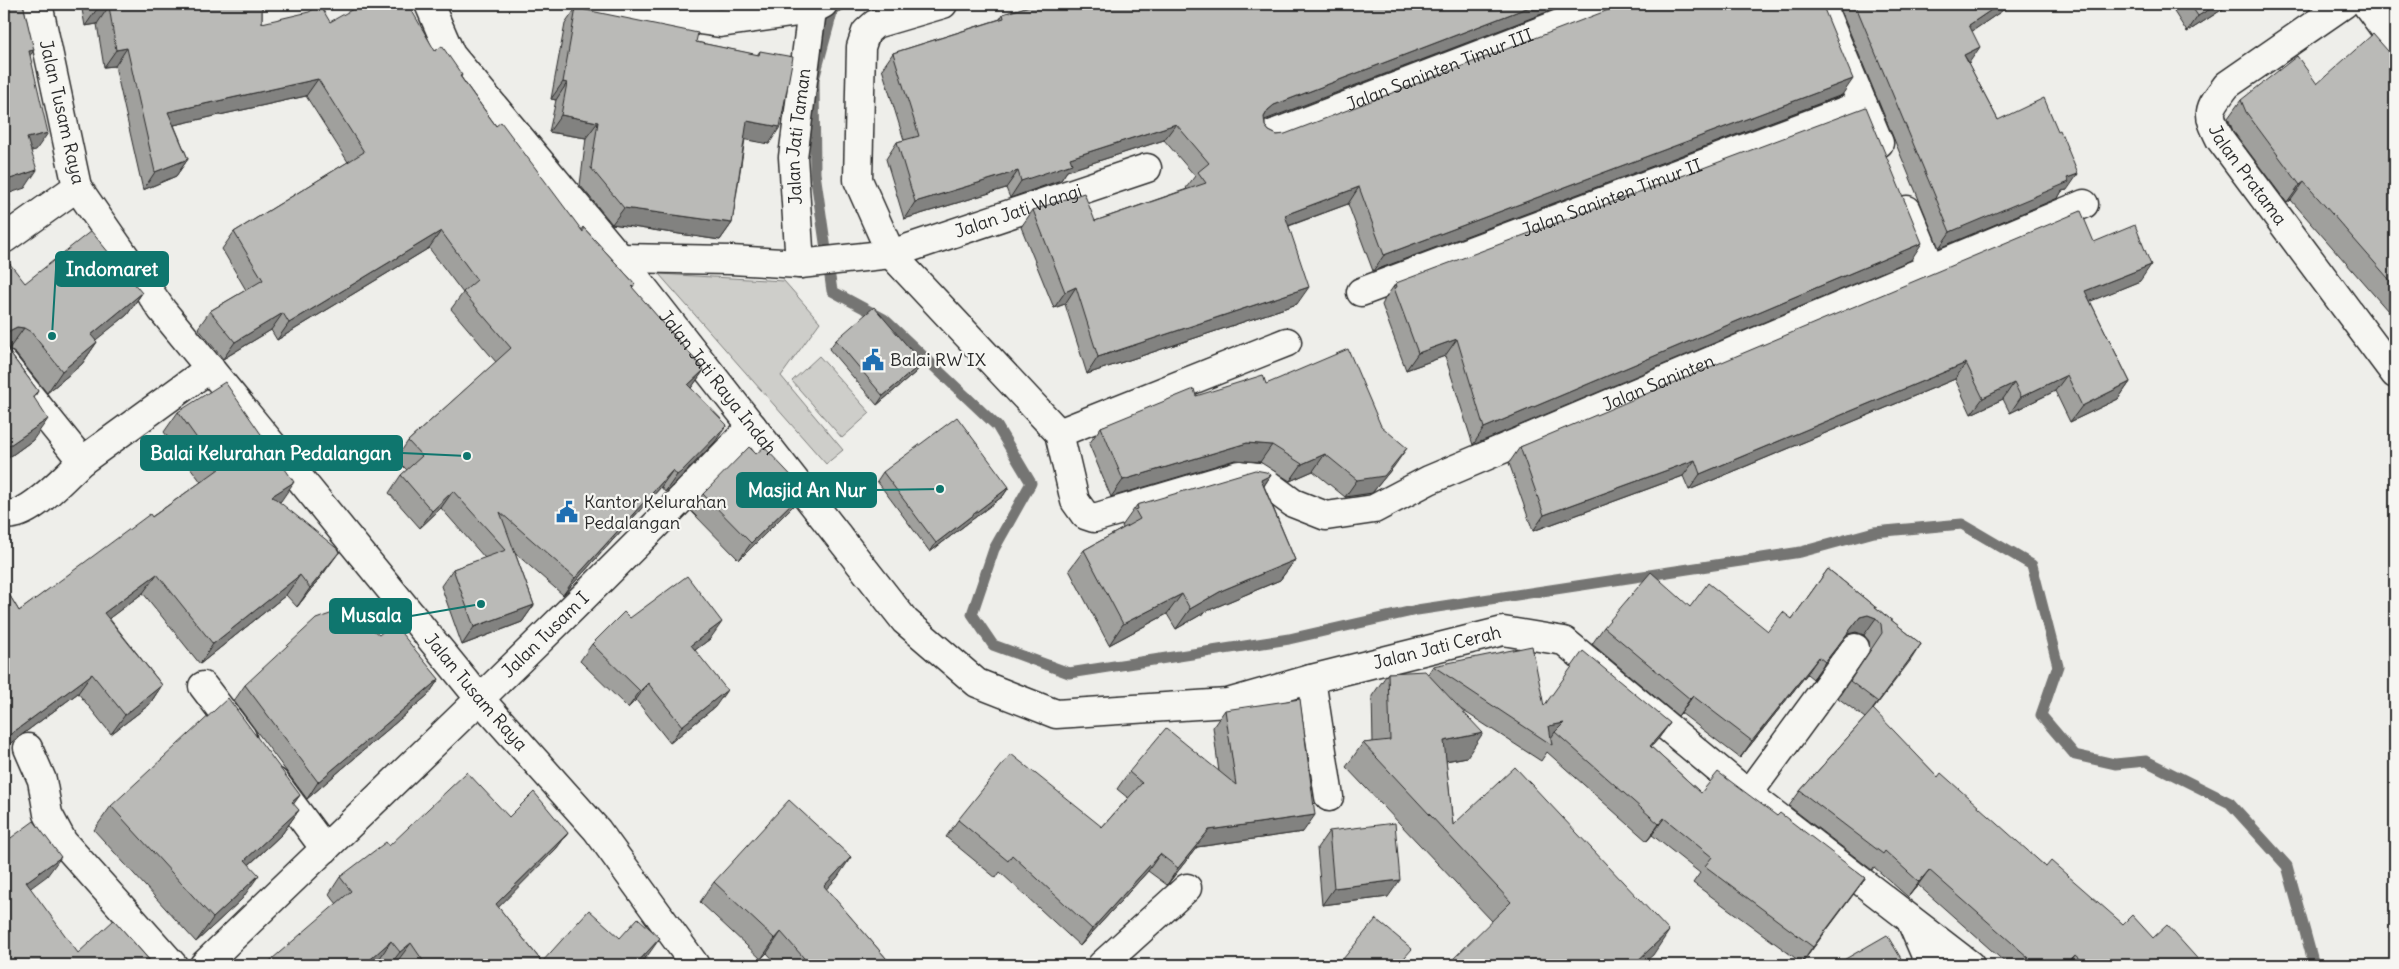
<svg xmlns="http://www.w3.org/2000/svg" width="2399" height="969" viewBox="0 0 2399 969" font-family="Delius,sans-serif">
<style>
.green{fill:#cececa;stroke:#7c7c7a}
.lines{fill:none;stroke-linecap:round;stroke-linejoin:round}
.stream{stroke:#757573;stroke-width:11}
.minor-casing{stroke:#2b2b2b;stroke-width:31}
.major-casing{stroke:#2b2b2b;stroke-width:31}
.minor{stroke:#f6f6f2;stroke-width:28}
.major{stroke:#f6f6f2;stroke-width:28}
.wall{fill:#a0a09d;stroke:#2b2b2b}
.shaded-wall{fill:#828280;stroke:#2b2b2b}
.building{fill:#babab7;stroke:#2b2b2b}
.labels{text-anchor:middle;stroke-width:4.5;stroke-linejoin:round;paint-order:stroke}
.street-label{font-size:18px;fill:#2b2b2b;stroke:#f6f6f2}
.poi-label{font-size:18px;fill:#2b2b2b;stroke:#f6f6f2;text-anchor:start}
.leader{fill:none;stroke:#0f766e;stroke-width:2}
.callout-dot{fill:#0f766e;stroke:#f6f6f2;stroke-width:2}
.callout{fill:#0f766e;stroke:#0f766e;stroke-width:2}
.callout-label{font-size:19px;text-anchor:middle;font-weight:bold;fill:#fff}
</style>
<rect width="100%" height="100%" fill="#eeeeea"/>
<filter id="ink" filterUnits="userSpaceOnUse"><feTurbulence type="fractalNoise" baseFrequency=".02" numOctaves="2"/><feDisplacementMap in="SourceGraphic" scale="10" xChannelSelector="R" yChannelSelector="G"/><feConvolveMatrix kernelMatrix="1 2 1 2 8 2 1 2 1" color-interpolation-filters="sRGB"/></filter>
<g filter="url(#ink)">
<g class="green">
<path d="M659,274L784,281L820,322L781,376L843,450L826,464Z"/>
<path d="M819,356L870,413L842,438L792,381Z"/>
</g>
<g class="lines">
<path class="stream" d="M844,4L833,9L814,79L815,173L832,291L884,319L997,426L1031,483L994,549L972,614L993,645L1069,673L1289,639L1417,610L1801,552L1874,532L1962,524L2032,565L2058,666L2041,715L2075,755L2115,764L2146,761L2230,803L2287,866L2314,965"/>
<g class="minor-casing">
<g id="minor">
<path id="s1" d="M429,4L451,55L620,258L905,621L977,683L1056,714L1228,703L1311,679L1329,797"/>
<path d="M588,4L720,23L812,10L823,4"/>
<path id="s2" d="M943,4L875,24L866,32L861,47L858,180L891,254L1059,433L1075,501L1085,515L1094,518L1239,475L1258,477L1293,503L1326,516L1374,509L1429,480L1931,268L1907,210"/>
<path d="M1821,4L1879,143"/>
<path id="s3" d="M2344,4L2227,85C2208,110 2206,111 2220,139L2395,374"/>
<path d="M2366,4L2395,43"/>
<path id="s4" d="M1268,136L1611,4"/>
<path id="s5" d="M77,187L162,310L480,699L597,830L695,965"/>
<path id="s6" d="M620,258L731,260L800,264L891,254L1147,168"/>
<path id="s7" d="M800,264L793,157L812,10"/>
<path d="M1931,268L2084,204"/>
<path id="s8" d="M1361,292L1863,104"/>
<path d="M4,364L82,461C64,477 28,520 4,514"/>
<path d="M1059,433L1287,342"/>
<path d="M82,461L210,368"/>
<path id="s9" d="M1311,679L1503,631L1564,641L1748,794L1970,965"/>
<path d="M203,686L242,737"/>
<path d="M28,748L42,780L48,814L63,842L173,965"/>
<path d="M275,782L325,849"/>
<path d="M1748,794L1855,648"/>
<path d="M1911,921L1930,965"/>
<path id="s10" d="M204,965C388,787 575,611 752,426"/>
<path d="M1102,965L1187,888"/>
</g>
</g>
<g class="major-casing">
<path id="major" d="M4,239L77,187L38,4"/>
</g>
<use href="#minor" class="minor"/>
<use href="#major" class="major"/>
</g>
<g class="wall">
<path d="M81,4H262V23L330,22L435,51L462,75L461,77L496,126L581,230L583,227L635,284L632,288L704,370L691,388L715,442L669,489L665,492L661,487L563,595L515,553L534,605L522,622L462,645L441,586L453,569L485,558L441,508L420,528L389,493L401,475L407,470L396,459L408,441L496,362L451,309L463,293L429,248L277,340L271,330L223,359L198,328L210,311L246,290L222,249L234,232L348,162L306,96L174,125L188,159L176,176L143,190L115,66L104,67L97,24L85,26Z"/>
<path d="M1036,4H1568L1265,121V126L1269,131L1277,135L1842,95L1373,271L1348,204L1289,226L1297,304L1087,374L1065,304L1054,308L1021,227L1033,210L1095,221L1187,189L1186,188L1195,176L1164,140L1067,171L1061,180L1010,198L1006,188L904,219L886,159L897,142L904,140L882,69L893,53L1000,19L1003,14Z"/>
<path d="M1846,4H2012L1972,31L1968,63L1998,120L2067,190L2062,191L2058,198L1939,248L1841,11Z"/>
<path d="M2169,4H2228L2226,7L2187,32Z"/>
<path d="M576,8L696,42L757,55L760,51L769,144L745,139L732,223L720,240L612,224L580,185L586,138L549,132L556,100L551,99L565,24Z"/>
<path d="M2395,59V319L2291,200L2287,203L2233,131L2228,118L2241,100L2317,84Z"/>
<path d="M2094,242L2140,281L2090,301L2130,382L2118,399L2070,422L2055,391L2010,413L2003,399L1971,414L1955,379L1689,490L1683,476L1533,531L1509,463L1520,447Z"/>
<path d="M1911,260L1473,445L1445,356L1406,370L1382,305L1384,301V300L1396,283Z"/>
<path d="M4,269L25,283L142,293L127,315L95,340L97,342L82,364L47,393L16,354L9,349H7L38,391L34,398L33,440L4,461Z"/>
<path d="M836,340L922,363L916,372L877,405L829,349Z"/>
<path d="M1266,384L1395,465L1372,493L1345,497L1313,471L1290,481L1260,462L1235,460L1111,497L1089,444L1101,427L1196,396Z"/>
<path d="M178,412L281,501L279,502L326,570L297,607L286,595L200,664L143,593L109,618L162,685L149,705L111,734L78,693L4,748V586L19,611L201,482L164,432Z"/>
<path d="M756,454L805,490L793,506L739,560L691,511L703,494Z"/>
<path d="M883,472L1009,487L1003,496L930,552L877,481Z"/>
<path d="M1271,475L1264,486L1295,560L1280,580L1209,610L1176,629L1167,614L1109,645L1069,570L1084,550L1122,529L1123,528L1122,526L1137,505Z"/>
<path d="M1828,569L1921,644L1872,710L1938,777L2046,867L2123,924L2153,938L2203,965H2008L1918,885L1908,897L1874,867L1872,870L1789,806L1800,791L1865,718L1838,698L1870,650L1869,641L1864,635L1856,632L1848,634L1813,679L1807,674L1740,758L1681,713L1678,716L1592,644L1604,627L1690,607L1768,631L1792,619Z"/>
<path d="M630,618L710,639L695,650L715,707L670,743L636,700L628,708L580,661L592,644Z"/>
<path d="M379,635L439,679L428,695L307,799L234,701L245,685Z"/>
<path d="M1433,666L1544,706L1670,723L1658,739L1651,747L1701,793L1777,816L1865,878L1802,963L1693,883L1700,873L1652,835L1647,841L1547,752L1541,761L1459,708L1467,757L1446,761L1453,825L1653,955L1492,921L1346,767L1363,743L1373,742L1372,696L1388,673L1428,674Z"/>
<path d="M1225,710L1303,832L1197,847L1167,885L1148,871L1080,946L1000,872L996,878L946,837L958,820L1102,827L1128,798L1117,789L1129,772H1219L1213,727Z"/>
<path d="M300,795L293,804L299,810L282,834L249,865L242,899L196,942L94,830L111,806Z"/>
<path d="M509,817L568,833L556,849L498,907L542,962L620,938L648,955L639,965H403L399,959L392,965H386L329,894L340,877L389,846Z"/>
<path d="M1329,831L1388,897L1322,905L1317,848Z"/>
<path d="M837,878L826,889L892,965H778L767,953L761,959L700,902L714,882Z"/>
</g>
<g class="shaded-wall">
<path d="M1537,4H1568L1262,121L1268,110L1274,105Z"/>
<path d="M2000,4H2012L1958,41L1969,25Z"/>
<path d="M2218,4H2228L2226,7L2187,32L2198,16Z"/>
<path d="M109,6L97,24L85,26L97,9Z"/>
<path d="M1980,47L1969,63L1964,55Z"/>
<path d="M127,48L115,66L104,67L116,50Z"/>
<path d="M34,50L22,67L29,51Z"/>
<path d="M318,79L306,96L156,129L168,112Z"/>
<path d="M1853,79L1842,95L1373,271L1384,255Z"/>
<path d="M563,82L567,83L556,100L551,99Z"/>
<path d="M561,115L598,122L586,138L549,132Z"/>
<path d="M747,121L780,127L769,144L736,138Z"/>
<path d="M1176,124L1164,140L1067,171L1061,180L1010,198L1021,181L1070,158Z"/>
<path d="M48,133L36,150L15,155L27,138Z"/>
<path d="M188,159L176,176L143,190L155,172Z"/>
<path d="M37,170L25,188L4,195V181Z"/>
<path d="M1018,171L1006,188L904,219L915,202Z"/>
<path d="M2078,174L2067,190L2062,191L2058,198L1939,248L1950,232L2067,178Z"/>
<path d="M2304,182L2291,200L2287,203L2300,185Z"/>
<path d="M1359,187L1348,204L1274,231L1285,215Z"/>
<path d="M624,208L732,223L720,240L612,224Z"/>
<path d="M441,231L429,248L277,340L289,323Z"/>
<path d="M1922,243L1911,260L1473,445L1484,428Z"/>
<path d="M2151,265L2140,281L2074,308L2085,291Z"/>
<path d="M1076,287L1065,304L1054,308L1065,292Z"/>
<path d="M1309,287L1297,304L1087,374L1098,357Z"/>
<path d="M142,293L127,315L76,356L91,335Z"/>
<path d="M283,313L271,330L223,359L235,342Z"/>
<path d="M17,327L24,328L9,349H4V338L9,331Z"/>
<path d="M1457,339L1445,356L1406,370L1418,353Z"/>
<path d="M97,342L82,364L47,393L62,371Z"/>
<path d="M922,363L916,372L877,405L883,396Z"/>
<path d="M1966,363L1955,379L1689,490L1700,474Z"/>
<path d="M704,370L692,387L676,402L688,385Z"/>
<path d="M2067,375L2055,391L2010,413L2021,397Z"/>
<path d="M2130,382L2118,399L2070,422L2082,406Z"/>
<path d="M2014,383L2003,399L1971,414L1983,398Z"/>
<path d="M48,419L33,440L4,461V449Z"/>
<path d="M727,425L715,442L669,489L665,492L677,475Z"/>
<path d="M1247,443L1272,445L1260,462L1235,460L1111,497L1123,480Z"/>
<path d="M1407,448L1395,465L1372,493L1345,497L1357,480Z"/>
<path d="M1325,454L1313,471L1290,481L1302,464Z"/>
<path d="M1695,460L1683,476L1533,531L1544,515Z"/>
<path d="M673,470L661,487L563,595L575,578Z"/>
<path d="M1271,475L1257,496L1261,480Z"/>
<path d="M294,482L281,501L259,515L272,496Z"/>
<path d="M1009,487L1003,496L930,552L936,543Z"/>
<path d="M805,490L793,506L739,560L751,543Z"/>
<path d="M453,491L441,508L420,528L432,511Z"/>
<path d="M340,551L326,570L297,607L310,588Z"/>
<path d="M1295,560L1280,580L1209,610L1176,629L1190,609L1223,590Z"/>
<path d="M157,574L143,593L91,632L104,613Z"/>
<path d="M300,575L286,595L200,664L213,644Z"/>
<path d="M1182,594L1167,614L1109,645L1123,624Z"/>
<path d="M534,605L522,622L462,645L474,627Z"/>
<path d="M1868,615L1876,618L1864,635L1856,632L1848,634L1813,679L1825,662L1860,617Z"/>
<path d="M722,622L710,639L679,662L691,645Z"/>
<path d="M1921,644L1910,661L1866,719L1878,702Z"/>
<path d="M1819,657L1807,674L1740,758L1752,741Z"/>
<path d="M92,674L78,693L4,748V739Z"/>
<path d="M439,679L428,695L307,799L318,782Z"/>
<path d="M648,683L636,700L628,708L640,691Z"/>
<path d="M162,685L149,705L111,734L125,715Z"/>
<path d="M727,690L715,707L670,743L682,726Z"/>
<path d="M1693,696L1681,713L1678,716L1690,699Z"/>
<path d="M1564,723L1555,732L1549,741V726Z"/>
<path d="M1670,723L1658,739L1638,762L1650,746Z"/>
<path d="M1483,733L1467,757L1428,764L1444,741Z"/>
<path d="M300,795L283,819L292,802Z"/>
<path d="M299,810L282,834L228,884L245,860Z"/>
<path d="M1315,815L1303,832L1197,847L1167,885L1178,868L1209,830Z"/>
<path d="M1664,818L1652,835L1647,841L1659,824Z"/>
<path d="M568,833L556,849L485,921L496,904Z"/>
<path d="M1160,854L1148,871L1080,946L1092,929Z"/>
<path d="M61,857L47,876L13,901L26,882Z"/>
<path d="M851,857L837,878L810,906L824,886Z"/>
<path d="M1929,870L1918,885L1908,897L1919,882Z"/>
<path d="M259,875L242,899L196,942L213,918Z"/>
<path d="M1865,878L1853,895L1802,963L1813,947Z"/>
<path d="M1400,880L1388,897L1322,905L1334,888Z"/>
<path d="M1669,931L1653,955L1641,965H1633Z"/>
<path d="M781,932L767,953L761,959L775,939Z"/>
<path d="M660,938L648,955L639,965H635Z"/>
<path d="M391,941L380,958L371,965H364Z"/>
<path d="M411,943L399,959L392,965H390L400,952Z"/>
<path d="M2075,955L2068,965H2065Z"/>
</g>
<g class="building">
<path d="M4,4H23L34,50L29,51L48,133L27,138L37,170L4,181L10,207L4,213Z"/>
<path d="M96,4H262V23L309,12L320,5L330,22L362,4H408L435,51L442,46L462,75L460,76L496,126L501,122L583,232V227L635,284L632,287L704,370L688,385L727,425L681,472L677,475L673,470L575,578L500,512L534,605L474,627L453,569L506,550L453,491L432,511L401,475L422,456L408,441L511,348L463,292L477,280L441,231L289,323L283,313L235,342L210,311L263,280L234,232L364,152L318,79L168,112L188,159L155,172L127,48L116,50L109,6L97,9Z"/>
<path d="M1036,4H1537L1274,105L1268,110L1264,117L1265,126L1269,131L1277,135L1285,134L1624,4H1822L1853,79L1384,255L1359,187L1285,215L1309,287L1098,357L1076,287L1065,292L1033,210L1084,193L1095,221L1206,183L1198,172L1209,163L1176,124L1070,158L1072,164L1021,181L1018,171L915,202L897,142L919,136L893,53L1004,18L1003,14Z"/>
<path d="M1855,4H2000L1969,25L1980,47L1964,55L1998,120L2044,98L2058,131L2060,130L2078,174L2067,178L2069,182L1950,232Z"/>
<path d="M2190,4H2218L2198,16Z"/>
<path d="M576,8L698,33L696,42L759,55L760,51L793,57L780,127L747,121L732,223L624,208L591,168L598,122L561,115L567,83L563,82Z"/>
<path d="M2373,34L2395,59V76L2392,79L2395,83V286L2304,182L2300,185L2246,112L2241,100L2297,56L2317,84Z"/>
<path d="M1866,107L1922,243L1484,428L1457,339L1418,353L1394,288L1397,287L1396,283Z"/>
<path d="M2081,211L2094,242L2135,225L2151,265L2085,291L2130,382L2082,406L2067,375L2021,397L2014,383L1983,398L1966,363L1700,474L1695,460L1544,515L1520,447Z"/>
<path d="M91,231L142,293L91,335L97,342L62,371L31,332L24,328L17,327L9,331L4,337V345L38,391L33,396L48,419L4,449V327L6,325L4,322V269L10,264L25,283Z"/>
<path d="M874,307L922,363L883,396L836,340Z"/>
<path d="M1348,349L1381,426L1407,448L1384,476L1357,480L1325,454L1302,464L1272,445L1247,443L1123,480L1101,427L1194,389L1196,396L1263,375L1266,384Z"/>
<path d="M225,382L294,482L272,496L340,551L310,588L300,575L213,644L157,574L104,613L162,685L125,715L92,674L4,739V586L19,611L150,514L152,517L219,469L178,412Z"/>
<path d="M957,417L1009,487L936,543L883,472Z"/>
<path d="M749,447L756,454L764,447L805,490L751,543L703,494Z"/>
<path d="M1255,470L1266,472L1271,475L1261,480L1295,560L1223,590L1190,609L1182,594L1123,624L1084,550L1140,519L1135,510L1138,509L1137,505Z"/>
<path d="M1828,569L1921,644L1878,702L1850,681L1882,633L1881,624L1876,618L1868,615L1860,617L1825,662L1819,657L1752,741L1693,696L1690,699L1604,627L1651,572L1690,607L1708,583L1768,631L1783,612L1792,619Z"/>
<path d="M687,576L722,622L691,645L727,690L682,726L648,683L640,691L592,644L624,612L630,618Z"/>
<path d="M347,608L379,635L393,623L439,679L318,782L245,685L316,619Z"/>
<path d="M1532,646L1544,706L1583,651L1670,723L1650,746L1701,793L1718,772L1777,816L1780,813L1865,878L1813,947L1705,866L1712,857L1664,818L1659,824L1555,732L1564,723L1549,726L1552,745L1433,666Z"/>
<path d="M1425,671L1483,733L1444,741L1453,825L1515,767L1669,931L1633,965H1447L1511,902L1363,743L1390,740L1388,673Z"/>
<path d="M228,698L300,795L292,802L299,810L245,860L259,875L213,918L111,806Z"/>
<path d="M1300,699L1315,815L1209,830L1178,868L1160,854L1092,929L1012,855L1008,861L958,820L1011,754L1102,827L1142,783L1129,772L1166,728L1236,785L1225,710Z"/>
<path d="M1873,709L1938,777L1941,773L2046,867L2051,861L2123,924L2132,915L2153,938L2167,925L2203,965H2086L2075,955L2065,965H2037L1929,870L1919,882L1885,851L1883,854L1800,791Z"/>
<path d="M467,772L509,817L534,792L568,833L496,904L542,962L589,910L620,938L638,918L660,938L635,965H426L411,943L400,952L391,941L364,965H265L351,891L340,877L386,842L389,846Z"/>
<path d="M789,800L851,857L824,886L892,965H810L781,932L775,939L714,882Z"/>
<path d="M34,821L61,857L26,882L78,953L114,920L151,962L147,965H4V843Z"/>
<path d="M1395,823L1400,880L1334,888L1329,831Z"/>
<path d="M1376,919L1412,949L1398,965H1338Z"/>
<path d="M1887,935L1905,965H1835Z"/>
</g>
</g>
<defs>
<g id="civic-bare" transform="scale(1.725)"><path d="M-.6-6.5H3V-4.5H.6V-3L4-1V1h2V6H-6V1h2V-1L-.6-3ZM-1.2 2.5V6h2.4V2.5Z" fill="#1f6fb2" stroke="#f6f6f2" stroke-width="2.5" paint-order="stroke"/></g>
</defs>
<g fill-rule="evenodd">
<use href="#civic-bare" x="873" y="360"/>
<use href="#civic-bare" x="567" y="512"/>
</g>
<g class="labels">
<g class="street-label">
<text dy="6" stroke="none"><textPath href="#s4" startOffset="184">Jalan Saninten Timur III</textPath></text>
<text transform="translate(62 112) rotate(77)" y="6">Jalan Tusam Raya</text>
<text dy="6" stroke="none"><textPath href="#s7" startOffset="128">Jalan Jati Taman</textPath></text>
<text dy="6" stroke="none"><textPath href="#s3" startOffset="248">Jalan Pratama</textPath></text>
<text dy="6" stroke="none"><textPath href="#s8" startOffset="268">Jalan Saninten Timur II</textPath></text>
<text dy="6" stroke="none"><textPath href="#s6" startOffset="406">Jalan Jati Wangi</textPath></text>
<text dy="6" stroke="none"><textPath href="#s1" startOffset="478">Jalan Jati Raya Indah</textPath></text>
<text dy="6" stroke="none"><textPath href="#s2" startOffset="1264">Jalan Saninten</textPath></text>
<text dy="6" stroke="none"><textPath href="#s10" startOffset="475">Jalan Tusam I</textPath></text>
<text dy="6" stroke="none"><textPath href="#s9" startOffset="130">Jalan Jati Cerah</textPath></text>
<text dy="6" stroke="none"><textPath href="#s5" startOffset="644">Jalan Tusam Raya</textPath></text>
</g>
<g class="poi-label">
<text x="890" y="366">Balai RW IX</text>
<text x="584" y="508">Kantor Kelurahan<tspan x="584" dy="21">Pedalangan</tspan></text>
</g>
</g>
<path class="leader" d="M52 336L56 269M467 456L402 453M940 489L876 490M481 604L411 616"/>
<g class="callout-dot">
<circle cx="52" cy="336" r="5"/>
<circle cx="467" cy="456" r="5"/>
<circle cx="940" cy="489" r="5"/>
<circle cx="481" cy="604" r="5"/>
</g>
<g class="callout">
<rect x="56" y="252" width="112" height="34" rx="5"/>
<rect x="141" y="436" width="261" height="34" rx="5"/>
<rect x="737" y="473" width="139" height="34" rx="5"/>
<rect x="330" y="599" width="81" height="34" rx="5"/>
</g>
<g class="callout-label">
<text x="112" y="276">Indomaret</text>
<text x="271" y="460">Balai Kelurahan Pedalangan</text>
<text x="807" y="497">Masjid An Nur</text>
<text x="371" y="622">Musala</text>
</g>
<rect width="2399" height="969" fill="none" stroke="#f6f6f2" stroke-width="20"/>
<rect x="10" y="10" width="2379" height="949" fill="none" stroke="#2b2b2b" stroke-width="2" filter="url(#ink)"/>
</svg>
